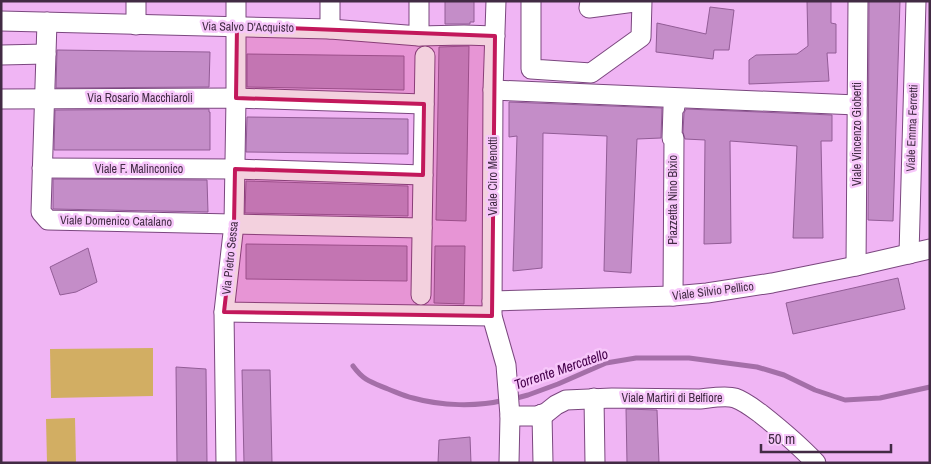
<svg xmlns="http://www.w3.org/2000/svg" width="931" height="464" viewBox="0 0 931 464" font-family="'Archivo Narrow',sans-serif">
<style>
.green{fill:#d2ae63}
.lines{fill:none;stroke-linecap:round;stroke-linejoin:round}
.stream{stroke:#a46fa8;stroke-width:5}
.building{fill:#c48dc8;stroke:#925c96}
.minor-casing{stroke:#7b477f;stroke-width:21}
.minor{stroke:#fff;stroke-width:19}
.marked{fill:#c2185b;fill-opacity:0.2;stroke:#c2185b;stroke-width:4;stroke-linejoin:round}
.labels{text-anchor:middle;stroke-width:5;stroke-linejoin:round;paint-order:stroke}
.street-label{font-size:12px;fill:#422b44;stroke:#f7c7fa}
.water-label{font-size:14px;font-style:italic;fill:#46004c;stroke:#f7c7fa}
</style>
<rect width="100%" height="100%" fill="#f0b5f4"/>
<g class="green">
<path d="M153,348V396L51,398L50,349Z"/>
<path d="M75,418L76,463H47L46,419Z"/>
</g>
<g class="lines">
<g class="stream">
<path d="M353,366C364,381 371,382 388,389C396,392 404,396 413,398C441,406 477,407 505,400"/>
<path d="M513,399L528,395L558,384L606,363L636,358H689L757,367L784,375L815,390L845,400L880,398L930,387"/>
</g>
</g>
<g class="building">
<path d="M445,1H474V22H470V24H445Z"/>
<path d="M807,1H831V23L836,24V53H827L829,81L749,84V60L756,55L797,54L808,46Z"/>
<path d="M869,1H900L893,221L868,220Z"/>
<path d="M710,7L734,10L729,50H714L713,59L656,52L657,23L706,34Z"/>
<path d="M469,46L466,221L436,220L439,47Z"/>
<path d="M57,50L210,52L209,87L56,88Z"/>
<path d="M247,54L404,56V90L247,87Z"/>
<path d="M509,102L662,108L661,138L637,139L631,273L604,271L607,136L543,133L542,268L513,271L517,136L509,137Z"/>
<path d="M209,109V112H210V150H54L55,110Z"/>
<path d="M686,109L832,115V141H821L823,238H793L797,146L730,141L731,243L704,244L705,140L685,139L683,132L684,113Z"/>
<path d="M247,117L408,119V154L246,152Z"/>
<path d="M53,179L207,180L208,212L53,209Z"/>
<path d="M246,181L408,186V216L245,213Z"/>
<path d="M246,244L407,246V281L246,279Z"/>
<path d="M435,246H465L464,304L434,303Z"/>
<path d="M88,248L97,282L76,292L60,295L50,267Z"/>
<path d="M898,278L905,309L793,334L786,303Z"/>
<path d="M176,367L206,369L207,463H177Z"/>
<path d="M242,370H270L272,463H244Z"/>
<path d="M626,409L657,410L659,463H627Z"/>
<path d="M470,437L471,463H438L439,440Z"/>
</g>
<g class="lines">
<g class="minor-casing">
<g id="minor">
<path d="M236,1V98L234,224L224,312L492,316"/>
<path d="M419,1V36"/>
<path d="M496,1L493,90L492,316L506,365L510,416L509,463"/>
<path d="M531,1V69L591,73L641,37L642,1L589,8L590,1"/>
<path d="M1,21L330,29L419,36L464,35L495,36"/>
<path d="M47,22L41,212L48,220L422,228"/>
<path d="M136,25V1"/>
<path d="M330,29V1"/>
<path d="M1,55L46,54"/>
<path d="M493,90L857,105"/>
<path d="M1,99L236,98L424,104"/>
<path d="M42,168L235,169L423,175"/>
<path d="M909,254L916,1"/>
<path d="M856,266L858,1"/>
<path d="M421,295L425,56"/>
<path d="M673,296L674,138H672L673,107H675"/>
<path d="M492,301L673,296L707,293L772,283L856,266L930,249"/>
<path d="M224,312L226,463"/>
<path d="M594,398L595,463"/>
<path d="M542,414L543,463"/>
<path d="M510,416H536L546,413L556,405L566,400L612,398L700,399C710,398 726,395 735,398C744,401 753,408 761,414C780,429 799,445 816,463"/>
</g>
</g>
<use href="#minor" class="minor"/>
</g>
<path class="marked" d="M237,26L495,36L492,316L224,312L234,224L235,169L423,175L424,104L236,98Z"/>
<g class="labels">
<g class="street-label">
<text transform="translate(248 27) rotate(1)" y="4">Via Salvo D'Acquisto</text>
<text x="140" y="102">Via Rosario Macchiaroli</text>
<text transform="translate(912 128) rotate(-88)" y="4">Viale Emma Ferretti</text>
<text transform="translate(857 134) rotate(-90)" y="4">Viale Vincenzo Gioberti</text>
<text x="139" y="173">Viale F. Malinconico</text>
<text transform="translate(493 176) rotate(-90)" y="4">Viale Ciro Menotti</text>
<text transform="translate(673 200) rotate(-90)" y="4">Piazzetta Nino Bixio</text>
<text transform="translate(116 221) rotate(1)" y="4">Viale Domenico Catalano</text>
<text transform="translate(230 258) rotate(-84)" y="4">Via Pietro Sessa</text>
<text transform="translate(713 291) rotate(-7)" y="4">Viale Silvio Pellico</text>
<text x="672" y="402">Viale Martiri di Belfiore</text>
</g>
<g class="water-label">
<text transform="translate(561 369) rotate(-19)" y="5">Torrente Mercatello</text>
</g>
</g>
<rect width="931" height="464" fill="none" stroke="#422b44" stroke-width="5"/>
<path d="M761 444v8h130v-8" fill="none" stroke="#422b44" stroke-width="2.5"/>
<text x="768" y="444" font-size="15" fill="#422b44" stroke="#f7c7fa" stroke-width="4" paint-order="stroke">50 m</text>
</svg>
